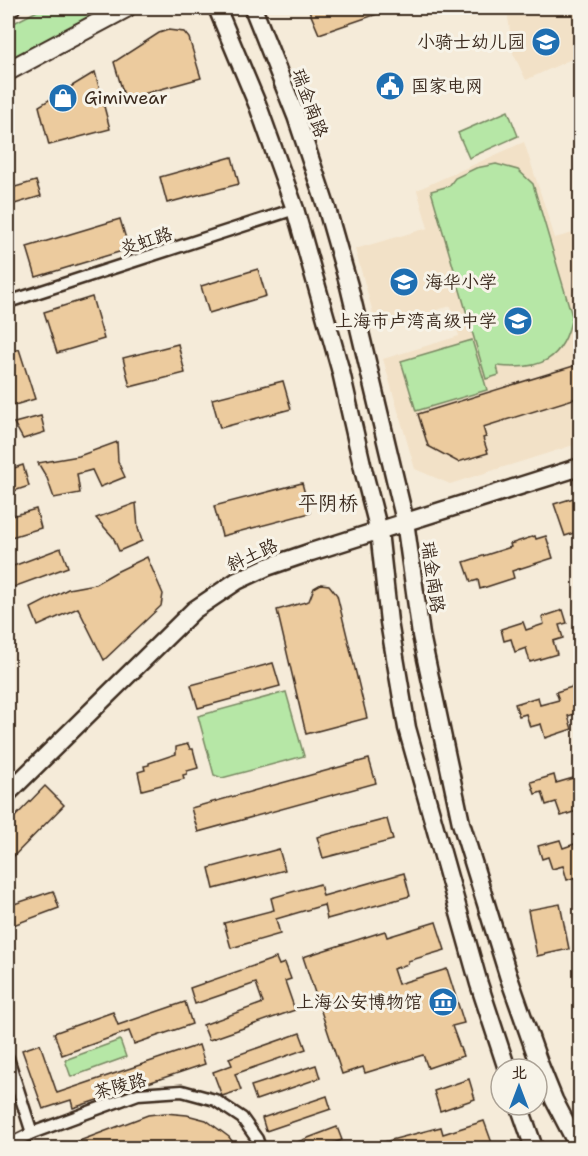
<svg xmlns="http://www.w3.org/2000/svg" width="588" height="1156" viewBox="0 0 588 1156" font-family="'Shantell Sans','LXGW WenKai TC',sans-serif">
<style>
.built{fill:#f2e1c7}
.green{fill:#b6e7a6;stroke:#788862;stroke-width:1.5}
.building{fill:#eccb9e;stroke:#3b2a1e;stroke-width:1.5}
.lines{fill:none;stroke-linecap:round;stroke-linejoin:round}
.street-casing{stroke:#3b2a1e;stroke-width:15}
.secondary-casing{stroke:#3b2a1e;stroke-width:21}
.primary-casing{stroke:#3b2a1e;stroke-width:22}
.street{stroke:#f7f3e8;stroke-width:10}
.secondary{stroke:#f7f3e8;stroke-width:16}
.primary{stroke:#f7f3e8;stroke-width:18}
.labels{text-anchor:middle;stroke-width:6;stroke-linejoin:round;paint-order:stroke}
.poi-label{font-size:18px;fill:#3b2a1e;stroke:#f7f3e8;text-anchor:end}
.street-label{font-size:18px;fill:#3b2a1e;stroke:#f7f3e8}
.neighbourhood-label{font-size:20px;fill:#3b2a1e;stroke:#f7f3e8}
</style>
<rect width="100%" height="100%" fill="#f5ebd9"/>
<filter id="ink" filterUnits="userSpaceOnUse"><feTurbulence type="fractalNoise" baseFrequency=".0167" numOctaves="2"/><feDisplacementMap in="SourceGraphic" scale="12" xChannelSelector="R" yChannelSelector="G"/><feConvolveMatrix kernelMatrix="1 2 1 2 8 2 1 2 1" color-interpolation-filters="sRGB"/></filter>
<g filter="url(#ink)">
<g class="built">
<path d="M518,8H576L580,30V55L526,80L513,53L507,10Z"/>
<path d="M524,142L555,238L580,231V443L450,484L415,469L383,359L459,336L451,306L377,327L355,249L428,228L417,190Z"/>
</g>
<g class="green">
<path d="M43,8H107L8,68V26Z"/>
<path d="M508,111L518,136L469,158L458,133Z"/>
<path d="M496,164L518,170L533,184L572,316C564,360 540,371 497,366L499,375L486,379L431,191L449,186L455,178L476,168Z"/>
<path d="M472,340L487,390L416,411L401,361Z"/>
<path d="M286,692L304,756L222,778L214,775L198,716Z"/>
<path d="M120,1040L126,1057L71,1077L65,1060Z"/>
</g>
<g class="building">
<path d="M308,8H391L392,9L319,34Z"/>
<path d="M168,30L184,32L189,38L201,78L125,99L114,62L159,33Z"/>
<path d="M95,72L110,129L49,145L39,106Z"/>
<path d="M232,157L239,184L167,203L160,177Z"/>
<path d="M36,181L41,196L8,206V189Z"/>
<path d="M120,219L129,249L36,277L27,247Z"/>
<path d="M258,269L266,296L209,313L201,286Z"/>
<path d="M92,297L104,339L57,353L44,312Z"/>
<path d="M178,344L185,373L130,387L123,358Z"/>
<path d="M19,349L35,399L8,407V353Z"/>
<path d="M580,364V397L483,427L486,437L483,438L488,453L458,462L428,446L418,414Z"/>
<path d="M283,381L291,409L220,428L212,399Z"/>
<path d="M41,416L45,432L23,439L14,423Z"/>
<path d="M117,442L118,462L125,477L100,487L92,470L77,474L80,493L54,498L47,478L38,463L79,456Z"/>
<path d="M23,465L29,486L8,493V470Z"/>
<path d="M302,483L310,513L222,536L214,506Z"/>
<path d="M580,496V531L565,536L554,504Z"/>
<path d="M136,503L138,528L142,541L119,551L113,537L96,518Z"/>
<path d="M36,509L41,528L8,538V517Z"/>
<path d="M535,536L536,539L546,536L553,558L512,571L514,578L480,589L478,580L471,582L464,562L511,547L510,544Z"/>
<path d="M61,548L68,567L8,589V568Z"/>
<path d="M147,557L163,594L161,606L104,660L78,608L38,626L31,608L68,589L95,584L116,572Z"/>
<path d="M321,584L329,585L337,595L367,718L306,734L277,610L309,601L314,588Z"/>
<path d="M563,610L567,623L559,625L563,638L553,641L557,654L530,662L526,648L515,652L511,639L504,641L501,629L523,622L526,630L544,624L542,617Z"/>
<path d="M273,663L280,686L198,708L191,685Z"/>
<path d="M578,685L580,698L574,700L578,713L568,716L572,729L545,738L541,724L530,727L526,714L519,716L515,704L538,697L540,705L559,700L556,692Z"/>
<path d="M188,744L190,749H193L198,768L187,771V774L183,775L184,779L142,790L138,772L145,770L144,766L149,765V763L176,754V747Z"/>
<path d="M369,759L376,783L198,832L191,808Z"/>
<path d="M554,775L556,783L580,776V810L561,816L556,802L546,805L542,792L535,794L531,782Z"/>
<path d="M45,786L64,805L8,862V824Z"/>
<path d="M387,819L393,840L323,858L317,837Z"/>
<path d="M560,840L563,848L580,842V876L567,880L563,866L552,869L548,857L542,859L538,846Z"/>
<path d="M279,849L285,870L214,889L209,868Z"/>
<path d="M404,873L410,896L327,919L324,905L276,919L280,934L231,948L224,923L274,910L271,898L320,884L323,896Z"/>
<path d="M53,891L59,908L8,927V906Z"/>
<path d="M560,904L569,949L537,956L528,910Z"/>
<path d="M436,922L445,950L408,961V964L393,969L398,984L447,969L464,1023L452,1026L463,1056L428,1068L423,1055L365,1073L363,1067L342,1074L303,957L385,931L387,937Z"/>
<path d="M276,958L279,965L285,963L291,979L285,981L295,1010L209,1040L203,1025L263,1003L256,983L195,1004L190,988Z"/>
<path d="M185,1002L192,1024L134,1044L129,1031L62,1055L54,1033L113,1012L118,1025Z"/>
<path d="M300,1033L306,1049L235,1074L241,1090L222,1096L213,1072L232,1065L229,1058Z"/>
<path d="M40,1044L57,1093L199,1045L205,1064L73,1108L71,1100L43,1109L22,1050Z"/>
<path d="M316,1065L320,1078L256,1100L251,1086Z"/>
<path d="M469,1079L475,1099L440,1111L434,1091Z"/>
<path d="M327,1096L331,1109L266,1131L262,1118Z"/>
<path d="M165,1113L187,1115L206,1120L229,1137L238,1149H58L148,1115Z"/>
<path d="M484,1121L492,1143L490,1149H456L455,1145L440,1149H368V1146L441,1127L443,1134Z"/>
<path d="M337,1127L342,1140L318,1149H279Z"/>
</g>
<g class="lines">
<g class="street-casing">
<g id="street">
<path d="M8,302L295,209"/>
<path d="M8,1058L32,1133"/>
<path d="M8,1145L32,1133L138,1094L182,1091L215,1100L242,1118L257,1139L260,1148"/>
</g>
</g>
<g class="secondary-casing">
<g id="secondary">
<path d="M217,8L258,106L295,209L341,372L364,473L379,531L389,622L407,728L479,984L507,1069"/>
<path d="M253,8L296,116L327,209L349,286L405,521L421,635L461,823L508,975L539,1063L554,1100L579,1148"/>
<path d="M8,793L194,610L237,581L267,567L311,552L580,467"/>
<path d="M519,1105L534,1148"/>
</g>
</g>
<g class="primary-casing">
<g id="primary">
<path d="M8,9L10,8"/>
<path d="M8,71L126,8"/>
</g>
</g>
<use href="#street" class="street"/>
<use href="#secondary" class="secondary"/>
<use href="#primary" class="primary"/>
</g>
</g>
<defs>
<g id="school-disc" transform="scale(1.5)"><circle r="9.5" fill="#1f6fb2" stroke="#f7f3e8"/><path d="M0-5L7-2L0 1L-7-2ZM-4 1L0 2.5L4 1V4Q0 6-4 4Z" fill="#fff"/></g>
<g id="civic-disc" transform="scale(1.5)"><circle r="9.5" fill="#1f6fb2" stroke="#f7f3e8"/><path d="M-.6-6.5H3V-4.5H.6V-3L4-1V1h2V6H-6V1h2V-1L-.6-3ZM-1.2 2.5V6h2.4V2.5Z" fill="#fff"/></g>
<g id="shop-disc" transform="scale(1.5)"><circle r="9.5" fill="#1f6fb2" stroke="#f7f3e8"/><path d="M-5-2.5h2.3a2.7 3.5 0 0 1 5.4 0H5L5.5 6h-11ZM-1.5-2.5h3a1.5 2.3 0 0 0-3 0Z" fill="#fff"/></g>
<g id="museum-disc" transform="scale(1.5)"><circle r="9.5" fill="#1f6fb2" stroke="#f7f3e8"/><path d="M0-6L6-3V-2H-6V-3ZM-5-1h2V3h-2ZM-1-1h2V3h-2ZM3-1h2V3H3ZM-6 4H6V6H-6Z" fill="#fff"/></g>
</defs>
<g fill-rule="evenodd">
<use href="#school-disc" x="546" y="42"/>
<use href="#civic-disc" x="390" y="86"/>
<use href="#shop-disc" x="63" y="98"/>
<use href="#school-disc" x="404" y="282"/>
<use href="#school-disc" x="518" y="321"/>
<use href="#museum-disc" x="443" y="1002"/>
</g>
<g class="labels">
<g class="poi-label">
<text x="525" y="48">小骑士幼儿园</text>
<text x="411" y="92" text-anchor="start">国家电网</text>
<text x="84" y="104" text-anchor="start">Gimiwear</text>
<text x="425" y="288" text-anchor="start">海华小学</text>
<text x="497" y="327">上海市卢湾高级中学</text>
<text x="422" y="1008">上海公安博物馆</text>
</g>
<g class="street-label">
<text transform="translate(310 103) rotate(70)" y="6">瑞金南路</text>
<text transform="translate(146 241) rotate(-18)" y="6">炎虹路</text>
<text transform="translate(252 555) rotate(-24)" y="6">斜土路</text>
<text transform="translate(433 577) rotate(82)" y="6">瑞金南路</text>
<text transform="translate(120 1086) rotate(-15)" y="6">茶陵路</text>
</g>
<g class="neighbourhood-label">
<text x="328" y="510">平阴桥</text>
</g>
</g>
<rect width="588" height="1156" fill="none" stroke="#f7f3e8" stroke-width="30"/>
<rect x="15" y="15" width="558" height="1126" fill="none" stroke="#3b2a1e" stroke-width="2" filter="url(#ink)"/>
<g transform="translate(519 1087)"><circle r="28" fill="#f7f3e8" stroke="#aca397" stroke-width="1.5"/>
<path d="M0-4.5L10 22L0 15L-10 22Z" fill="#1f6fb2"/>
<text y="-9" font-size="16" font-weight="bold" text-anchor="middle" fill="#3b2a1e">北</text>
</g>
</svg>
